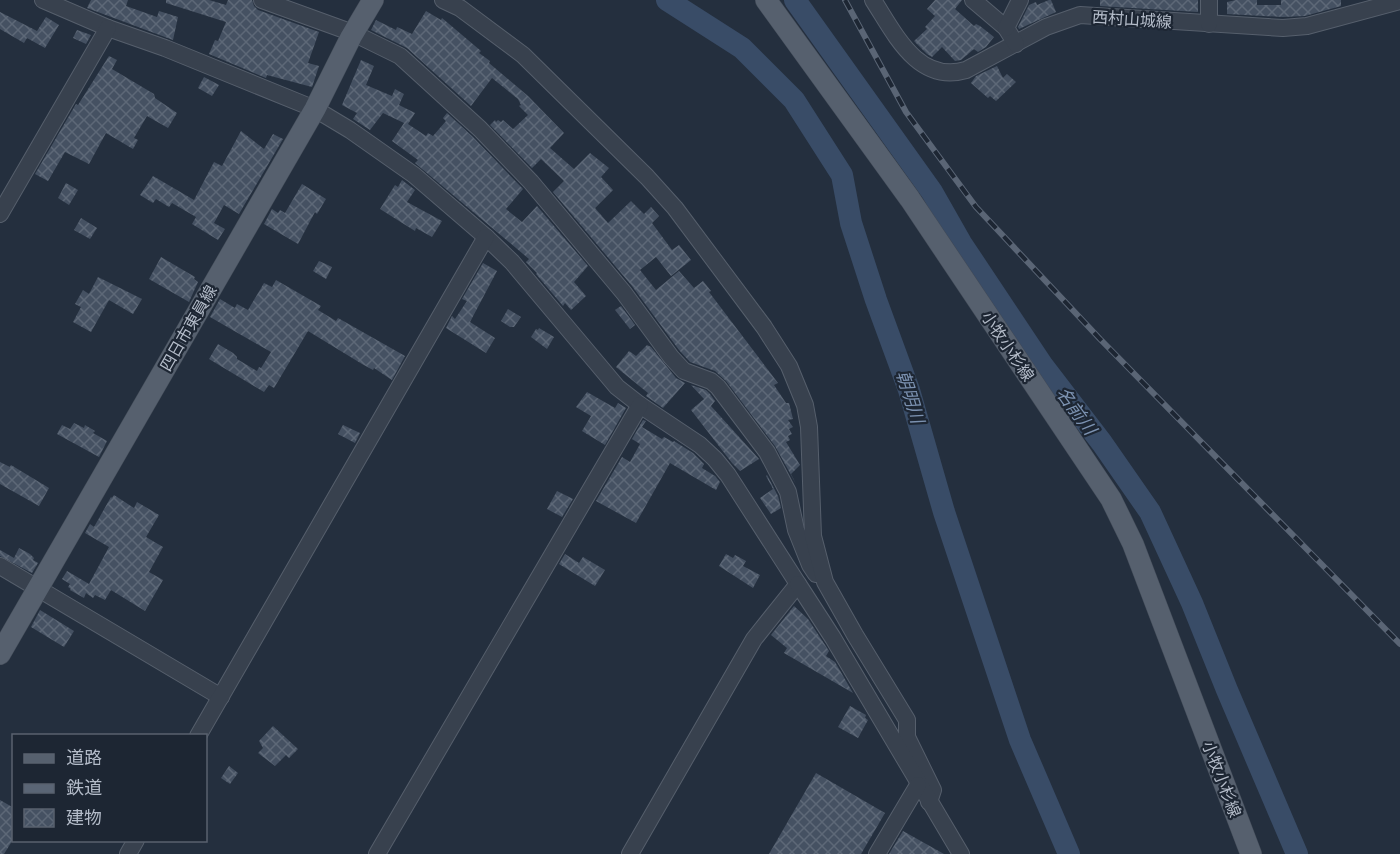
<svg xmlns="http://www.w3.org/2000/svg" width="1400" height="854" viewBox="0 0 1400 854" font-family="Jost,'Noto Sans JP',sans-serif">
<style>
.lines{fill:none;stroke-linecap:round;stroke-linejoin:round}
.river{stroke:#394c67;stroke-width:22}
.building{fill:url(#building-cross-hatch)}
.minor-casing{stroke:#565f6c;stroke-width:18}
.major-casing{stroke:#414a57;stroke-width:22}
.minor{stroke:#38414e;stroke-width:16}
.major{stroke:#56606e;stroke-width:21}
.rail-casing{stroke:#5a6575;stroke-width:6}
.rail{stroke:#1d2633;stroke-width:4;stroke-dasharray:11;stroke-linecap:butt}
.labels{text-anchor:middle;stroke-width:4.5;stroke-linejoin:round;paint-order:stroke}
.street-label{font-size:16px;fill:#b4bcc9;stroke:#1d2633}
.water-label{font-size:18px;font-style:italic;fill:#7c92b1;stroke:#1d2633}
</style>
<defs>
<pattern id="building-cross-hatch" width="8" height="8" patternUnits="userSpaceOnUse" patternTransform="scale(1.5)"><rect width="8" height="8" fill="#455162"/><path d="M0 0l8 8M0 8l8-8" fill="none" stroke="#5d6877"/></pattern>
</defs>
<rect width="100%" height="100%" fill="#242f3e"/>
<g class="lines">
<g class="river">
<path d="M667,0L742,48L794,100L842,175L851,223L876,300L909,390L944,512L1020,740L1069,854"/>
<path d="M795,0L932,192L961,243L1043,366L1102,443L1150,512L1192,603L1227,690L1297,854"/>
</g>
</g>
<g class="building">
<path d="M91,0H128L126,6L157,17L159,11L178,17L173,40L87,8Z"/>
<path d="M166,0H209L226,5L228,0H252L254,6L258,10L319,32L308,63L319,66L312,87L267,75L266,78L209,54L215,40L218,41L226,22L166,3Z"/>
<path d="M935,0H962L955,9L974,26L976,24L980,26L994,37L986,47L978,52L974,49L961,60L955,61L942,47L932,57L927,54L914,41L927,29L925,27L935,16L927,9Z"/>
<path d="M1049,0H1051L1056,12L1019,29L1018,27L1029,5L1036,2L1037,5Z"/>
<path d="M1100,0H1198V12L1100,6Z"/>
<path d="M1236,0H1257V5H1281V0H1341V6L1305,16L1283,17L1227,14V2Z"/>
<path d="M426,11L441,20L442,18L481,51L479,53L490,61L489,63L528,96L564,133L550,148L574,169L590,153L609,168L601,177L613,190L595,208L608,223L631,201L644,214L651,207L659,216L652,223L672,250L679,245L691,260L671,276L656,257L640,270L656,290L679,271L694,288L703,281L711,291L709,292L778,383L774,385L786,403H789L793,419L788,420L793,427L789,429L792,434L788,436L790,440L786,442L800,465L791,474L796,484L775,446L726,381L715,371L690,362L679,350L632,286L553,192L564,181L541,159L532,168L490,125L495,120L496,122L498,120L501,122L503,120L513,129L528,115L519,106L521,105L518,99L492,78L471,106L407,48L371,30L376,20L396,30L397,27L412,34Z"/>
<path d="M0,12L37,31L46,17L59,25L45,48L27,38L24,43L0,29Z"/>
<path d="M77,30L91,35L86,44L73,38Z"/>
<path d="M109,56L117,60L112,69L154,94L155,98L177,113L168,128L147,116L134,138L138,140L133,149L106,133L89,164L65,152L48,181L35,174L76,104L78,105Z"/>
<path d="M361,60L374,66L366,85L392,96L395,89L404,94L399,105L415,113L408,124L426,136L428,133L433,136L446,121L443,118L447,113L473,137L523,189L506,209L522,222L537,206L588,266L574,282L586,296L571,310L565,303L563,306L536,274L537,273L526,262L529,259L415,163L418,160L392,141L404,123L383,113L370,130L353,119L357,113L342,105Z"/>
<path d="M997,66L1003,78L1007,74L1016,82L996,101L990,96L988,98L971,83L976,76Z"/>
<path d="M204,77L219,85L212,96L198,88Z"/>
<path d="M241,131L264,149L273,134L283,139L239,214L224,205L214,223L225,229L218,240L192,224L196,217L172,203L169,207L156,199L153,203L140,195L153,176L194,200L214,162L222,166Z"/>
<path d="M402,180L415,190L407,202L442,221L432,237L416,228L415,231L380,209L395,185L398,187Z"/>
<path d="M66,183L78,190L69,205L58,198Z"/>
<path d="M302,184L326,199L317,214L315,212L298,244L264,224L272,209L278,213L280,210L285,213Z"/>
<path d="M81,218L97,228L90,239L74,230Z"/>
<path d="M161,257L195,277L194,279L198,282L189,302L149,279Z"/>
<path d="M319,261L332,267L326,279L313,271Z"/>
<path d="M483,263L497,271L470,322L495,338L486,353L446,328L452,316L455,319L467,301L462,299Z"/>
<path d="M98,277L142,299L133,314L109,300L91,332L73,322L81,307L75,304L83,290L89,294Z"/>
<path d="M276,280L321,306L318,310L336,321L338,318L405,356L392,380L374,368L373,370L362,364L308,331L274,388L269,385L264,392L209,359L218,344L233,353L237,357V359L257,371L259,367L261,368L271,352L210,317L220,299L235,308L237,304L248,310L264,283L272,287Z"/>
<path d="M621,306L635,325L630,329L615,310Z"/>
<path d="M508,309L521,317L514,327H510L501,321Z"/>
<path d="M539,328L554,337L547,349L531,337L536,329L538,330Z"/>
<path d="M647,345L651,347L676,378L685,383L663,408L646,396L648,393L616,367L629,351L636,356Z"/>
<path d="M691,385L706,390L710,394L715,401L711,406L759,459L740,471L732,463L691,410L704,399Z"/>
<path d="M587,392L615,408L618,403L626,408L605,445L582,431L591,416L576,407Z"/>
<path d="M643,420L646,421L642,427L662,439L664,437L673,442L674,441L693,453L704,464L702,468L715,476L720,482L716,490L670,463L636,523L596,501L622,457L630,462L640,444L632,439Z"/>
<path d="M74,423L84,428L85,425L95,431L93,433L107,441L99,457L57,434L62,425L70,429Z"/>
<path d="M343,425L360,433L355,443L338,434Z"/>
<path d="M0,462L10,467L11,465L49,488L39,506L0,484Z"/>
<path d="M767,475L778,496L781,508L771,514L760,498L773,489L766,476Z"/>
<path d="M557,491L573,499L562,517L547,509Z"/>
<path d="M114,495L134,508L137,502L159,515L146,537L163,547L149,572L163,580L145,611L111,590L105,600L95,595L93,598L86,593L84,598L70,590L71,589L68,587L70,584L62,579L67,571L89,584L109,547L85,533L90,524L94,527L111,497L112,498Z"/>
<path d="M19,548L30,554L34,558L33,560L38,563L32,573L0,556V550L14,558Z"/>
<path d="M565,554L579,563L583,557L605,570L595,586L559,564Z"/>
<path d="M726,554L733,558L735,555L746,561L743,566L760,575L753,588L719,566Z"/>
<path d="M794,606L808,619L829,651L826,656L835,662L853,693L784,653L787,648L771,635Z"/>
<path d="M40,610L74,631L64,647L31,627Z"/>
<path d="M850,706L866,715L865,718L868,720L858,738L838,727Z"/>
<path d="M273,726L298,749L289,758L286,755L275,766L258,753L263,748L259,741Z"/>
<path d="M229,766L238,773L230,784L221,778Z"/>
<path d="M816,773L885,813L861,854H769Z"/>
<path d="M0,800L14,808V838L4,854H0Z"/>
<path d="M903,831L944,854H889Z"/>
</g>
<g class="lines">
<g class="minor-casing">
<g id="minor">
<path d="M43,0L108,28L165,48L315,109L350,130L414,175L486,237L512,262L617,387L640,405L700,445L715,459L728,475L798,584L754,639L630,854"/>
<path d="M262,0L353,33L400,56L480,129L531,182L624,293L671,357L684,371L711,381L718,387L767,452L788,492L796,530L810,565L816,574"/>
<path d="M443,0L460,8L523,55L647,177L675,208L764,327L789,366L805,405L809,427L813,536L825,582L855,635L907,720V737L933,790L929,802"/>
<path d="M873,0C895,34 918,84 966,70L1046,27L1080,15L1283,28L1307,26L1400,1"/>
<path d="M973,0L1006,28L1016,44"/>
<path d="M1209,24V0"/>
<path d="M1006,28L1020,0"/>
<path d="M0,214L108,28"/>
<path d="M0,566L221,697"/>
<path d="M798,584L833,638L961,854"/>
<path d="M198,736L486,237"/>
<path d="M128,854L136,840"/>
<path d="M377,854L640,405"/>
<path d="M877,854L918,785"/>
</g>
</g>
<g class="major-casing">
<g id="major">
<path d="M766,0L910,199L1111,499L1133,544L1251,854"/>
<path d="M0,654L315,109L351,37L373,0"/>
</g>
</g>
<use href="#minor" class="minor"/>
<use href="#major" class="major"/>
<g class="rail-casing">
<path id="rail" d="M845,0L906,112L976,207L1100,339L1400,644"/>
</g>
<use href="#rail" class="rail"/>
</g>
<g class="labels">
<g class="street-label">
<text transform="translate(1132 19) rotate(4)" y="6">西村山城線</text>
<text transform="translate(188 328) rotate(-60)" y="6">四日市東員線</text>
<text transform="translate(1008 346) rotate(56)" y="6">小牧小杉線</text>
<text transform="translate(1222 779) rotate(69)" y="6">小牧小杉線</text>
</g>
<g class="water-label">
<text transform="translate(910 397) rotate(73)" y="6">朝明川</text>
<text transform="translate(1076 411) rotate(54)" y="6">名前川</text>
</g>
</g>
<rect x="12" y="734" width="195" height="108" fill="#1d2633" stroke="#59626f" stroke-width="1.5"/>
<rect x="24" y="754" width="30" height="9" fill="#56606e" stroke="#59626f" stroke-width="1.5"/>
<text x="66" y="764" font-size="18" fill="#b4bcc9">道路</text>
<rect x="24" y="784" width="30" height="9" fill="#5a6575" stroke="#59626f" stroke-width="1.5"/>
<text x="66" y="794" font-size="18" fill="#b4bcc9">鉄道</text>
<rect x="24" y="809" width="30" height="18" fill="url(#building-cross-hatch)" stroke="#59626f" stroke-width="1.5"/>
<text x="66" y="824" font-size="18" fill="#b4bcc9">建物</text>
</svg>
